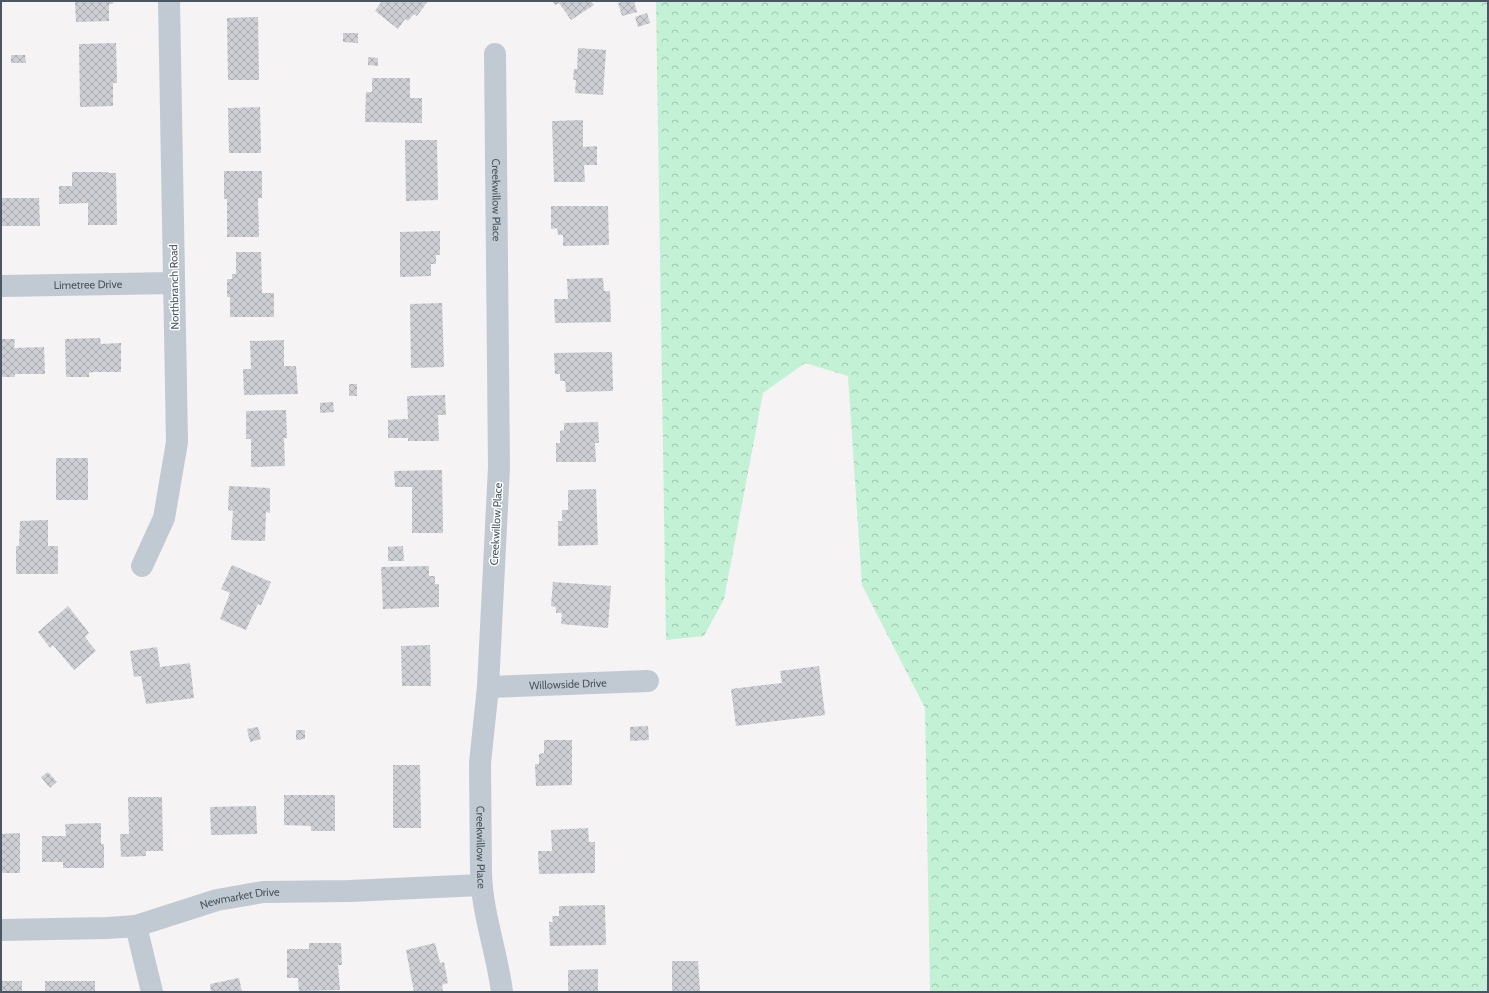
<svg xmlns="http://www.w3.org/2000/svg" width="1489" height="993" viewBox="0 0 1489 993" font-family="Cabin,sans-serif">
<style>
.forest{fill:url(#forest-crowns)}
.building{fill:url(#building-cross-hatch)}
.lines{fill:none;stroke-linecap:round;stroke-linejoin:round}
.minor{stroke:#c1cad2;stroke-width:22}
.labels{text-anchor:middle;stroke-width:3;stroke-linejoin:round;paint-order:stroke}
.street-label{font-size:11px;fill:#4a5661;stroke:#fff}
</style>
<defs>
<pattern id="forest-crowns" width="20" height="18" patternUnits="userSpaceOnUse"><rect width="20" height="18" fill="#c3f1d5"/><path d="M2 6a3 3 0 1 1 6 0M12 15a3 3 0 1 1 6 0" fill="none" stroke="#a0c6b0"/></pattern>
<pattern id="building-cross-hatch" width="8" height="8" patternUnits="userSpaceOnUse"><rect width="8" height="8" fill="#cdcfd5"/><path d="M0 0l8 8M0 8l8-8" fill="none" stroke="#a8abb0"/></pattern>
</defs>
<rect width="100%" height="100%" fill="#f5f3f3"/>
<path class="forest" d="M656,1H1488V992H930L925,708L862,585L848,376L805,363L763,393L724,599L704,636L666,640Z"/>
<g class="building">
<path d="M75,1H113V4H109V21L76,22Z"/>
<path d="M382,1H428L417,16L414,14L408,21L405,19L398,29L375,11Z"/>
<path d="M552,1H591L594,5L571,20L559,3L555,5Z"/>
<path d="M626,1H634L637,12L622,16L618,3Z"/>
<path d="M647,13L650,23L638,27L635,17Z"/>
<path d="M258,17L259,80H228L227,18Z"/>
<path d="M343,33H358V43L343,42Z"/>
<path d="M116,43L117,83H113V106L80,107L79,44Z"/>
<path d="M578,48L606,50L603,95L575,93L576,80H573L574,69H577Z"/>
<path d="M11,55H25L26,63H11Z"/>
<path d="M368,57L378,58V66L368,65Z"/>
<path d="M372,78H410V98H422V123L365,122L366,92H372Z"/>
<path d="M260,107L261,153H229L228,108Z"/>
<path d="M583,120V147L597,146V165H584L585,182H554L552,121Z"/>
<path d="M405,140H437L438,200L406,201Z"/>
<path d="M224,171H262V198H258L259,237H227V199H224Z"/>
<path d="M72,172H108V173H116L117,225H88V203L59,204V186H72Z"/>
<path d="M1,198H39L40,226H1Z"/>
<path d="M551,206H608L609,245L563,246V235H558L557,228L551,229Z"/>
<path d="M440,231V255H436V264H431V276L400,277V232Z"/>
<path d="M236,252H261L262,293H274V317H230V297H227V279H232V274H236Z"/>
<path d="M603,278L604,291H610L611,322L555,323L554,299H568L567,279Z"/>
<path d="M442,303L444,367L411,368L410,304Z"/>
<path d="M100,338L101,344L121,343V372H93L89,373V377H66L65,339Z"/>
<path d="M1,339H15L14,348L44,347L45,374H15V377H1Z"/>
<path d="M284,340V366H296L298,394L244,395L243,369H251L250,341Z"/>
<path d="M612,352L613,391L566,392L565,381H560V374H555L554,353Z"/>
<rect x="349" y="384" width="8" height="12"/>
<path d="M445,395L446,415H438L439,441H408V438H388V420L408,419L407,396Z"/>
<path d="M333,402L334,412L320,413V403Z"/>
<path d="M286,410L287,438H284L285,466L251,467V439H246V411Z"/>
<path d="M598,422L599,443H595L596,462H556V443H560V431L564,430V423Z"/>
<rect x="56" y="458" width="32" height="42"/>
<path d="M442,470L443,533H412V487H395L394,471Z"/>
<path d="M229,486L270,488V513L266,512L265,541L231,540L233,511L228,510Z"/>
<path d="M596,489L598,545L558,546V521H562V510H568V490Z"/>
<path d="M48,520V546H58V574H16V546H19L20,521Z"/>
<path d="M403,546L404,561H388V547Z"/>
<path d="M232,565L271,582L261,605L258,604L246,630L220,619L230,593L221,589Z"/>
<path d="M429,566V576H435V584H439V607L383,609L381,567Z"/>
<path d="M553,582L611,586L608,628L561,624L562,613H556V607L551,606Z"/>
<path d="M68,606L89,633L85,637L96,651L74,670L53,645L50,648L38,632Z"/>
<path d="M430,645L431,686H402L401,646Z"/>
<path d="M157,647L160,667L190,663L194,698L146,704L141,676L134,677L130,651Z"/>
<path d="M819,666L825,715L736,726L731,689L782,683L780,671Z"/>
<path d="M648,726L649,740L630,741V727Z"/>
<path d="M258,727L261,739L250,742L247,729Z"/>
<path d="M296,730H305V739L296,740Z"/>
<path d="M544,740H572V785L536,786L535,764H539V754L544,753Z"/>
<path d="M393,765H420L421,828H393Z"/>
<path d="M48,772L57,782L50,788L41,777Z"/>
<path d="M284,795H335V831H311V826L284,825Z"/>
<path d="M128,797H162L163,851H146V856L121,857L120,834H129Z"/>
<path d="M256,806L257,834L211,835L210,807Z"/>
<path d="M101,823V844H104V868H63V862H42V836H66L65,824Z"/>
<path d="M588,828L589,842H595V873L539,874L538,851H552L551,830Z"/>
<path d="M20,833V873H1V834Z"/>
<path d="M605,905L606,945L550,946L549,922H553L552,916H559V906Z"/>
<path d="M309,943H341L342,965H338L340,990L299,991L298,978H287V949H309Z"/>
<path d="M435,943L440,963L444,962L448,983L442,985L443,992H414L406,950Z"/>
<path d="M672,961H698L700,992H672Z"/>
<path d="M598,969V992H568V970Z"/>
<path d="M239,978L242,992H211L210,984Z"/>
<rect x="1" y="981" width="21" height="11"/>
<rect x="45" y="981" width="50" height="11"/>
</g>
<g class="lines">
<g class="minor">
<path id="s1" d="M495,54L499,467L488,687L480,763L481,873C482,913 497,952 502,992"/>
<path id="s2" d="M1,286L174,283"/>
<path d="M142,566L164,518L177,442L169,1"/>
<path id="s3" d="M488,687L648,681"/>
<path d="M136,926L152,992"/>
<path id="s4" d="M1,930L107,928L136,926L217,900L263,892L350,891L481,885"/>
</g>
</g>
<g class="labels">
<g class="street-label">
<text dy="4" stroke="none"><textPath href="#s1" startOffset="146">Creekwillow Place</textPath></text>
<text dy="4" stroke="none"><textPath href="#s2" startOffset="87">Limetree Drive</textPath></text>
<text transform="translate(174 287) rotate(-91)" y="4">Northbranch Road</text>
<text transform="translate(496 524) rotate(-87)" y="4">Creekwillow Place</text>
<text dy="4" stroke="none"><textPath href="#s3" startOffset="80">Willowside Drive</textPath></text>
<text dy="4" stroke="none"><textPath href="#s1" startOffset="794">Creekwillow Place</textPath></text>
<text dy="4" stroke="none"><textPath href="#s4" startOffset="243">Newmarket Drive</textPath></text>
</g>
</g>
<rect width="1489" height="993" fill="none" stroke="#4a5661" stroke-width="4"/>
</svg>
